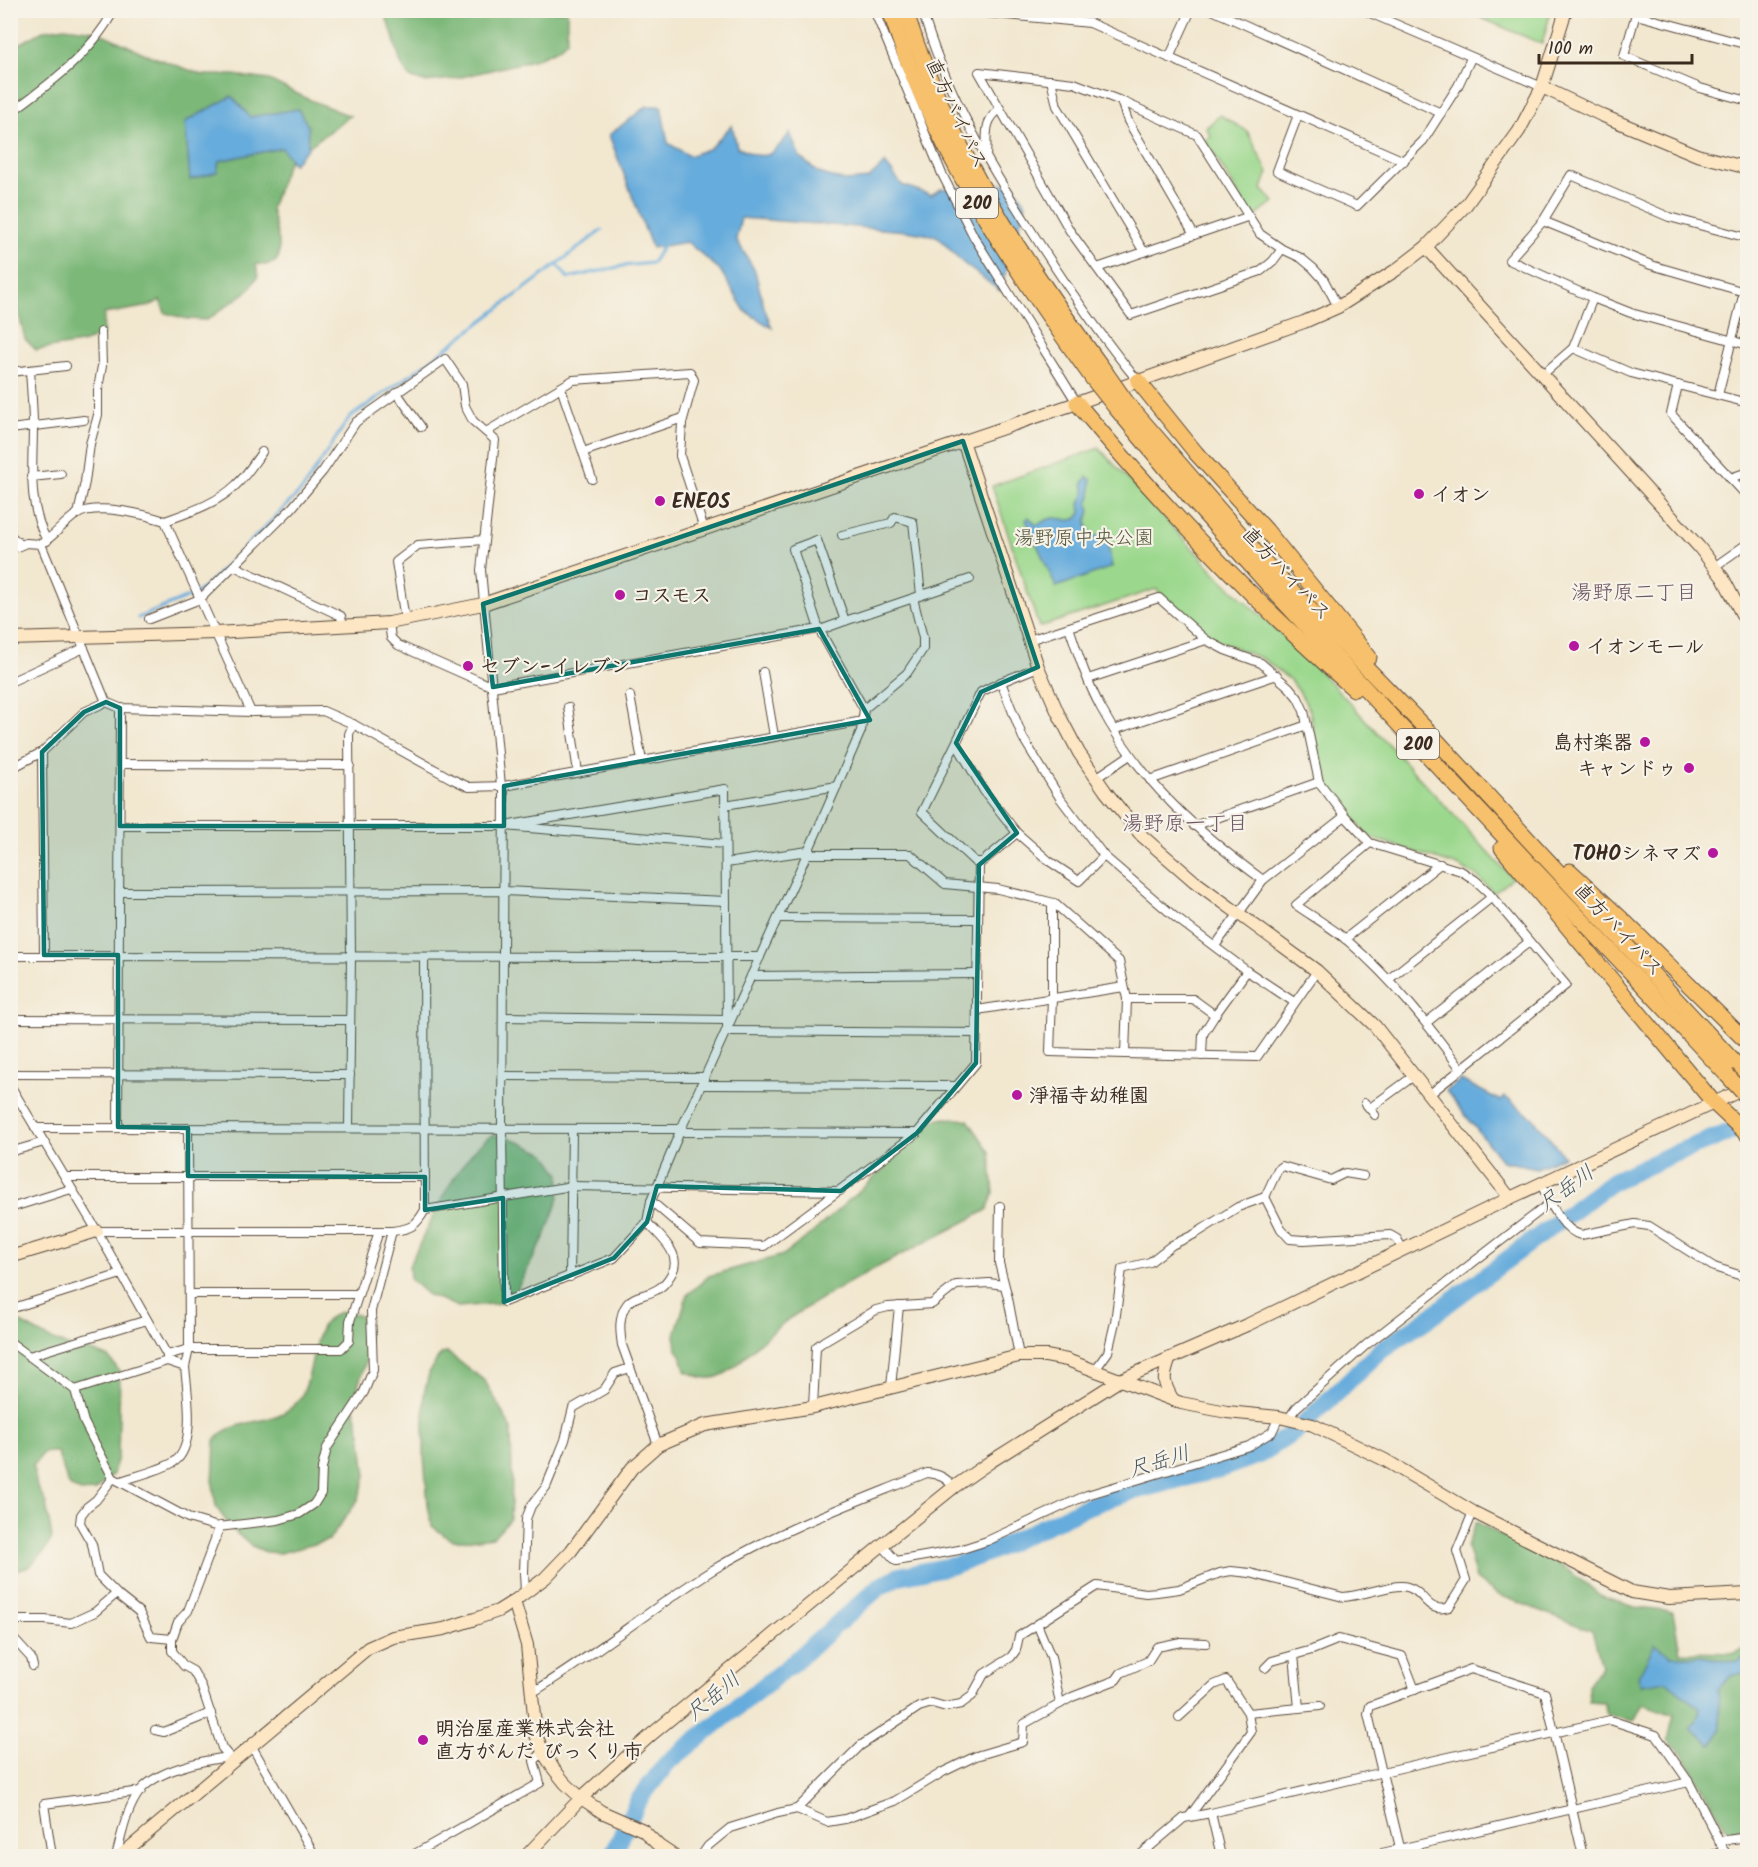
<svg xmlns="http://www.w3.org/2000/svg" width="1758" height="1867" viewBox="0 0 1758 1867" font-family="Kalam,'Klee One',sans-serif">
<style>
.green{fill:#9bd88d;stroke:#6b8156;stroke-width:1.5}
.forest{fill:#7cb878;stroke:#5c714b;stroke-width:1.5}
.water{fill:#66acdc;stroke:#506b7d;stroke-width:1.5}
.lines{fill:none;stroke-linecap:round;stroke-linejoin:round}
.stream{stroke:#66acdc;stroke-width:3}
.river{stroke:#66acdc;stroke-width:18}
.street-casing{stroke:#564639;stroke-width:10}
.secondary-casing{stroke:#564639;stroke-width:14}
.highway-casing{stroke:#564639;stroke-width:17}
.street{stroke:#fff;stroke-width:8}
.secondary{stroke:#fce6c4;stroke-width:12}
.highway{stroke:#f7c06c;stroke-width:15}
.highway-bridge-casing{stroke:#564639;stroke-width:17;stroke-linecap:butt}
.highway-bridge{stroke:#f7c06c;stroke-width:15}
.marked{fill:#0f766e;fill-opacity:0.2;stroke:#0f766e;stroke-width:4.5;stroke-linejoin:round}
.poi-dot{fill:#b5179e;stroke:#f7f3e8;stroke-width:2}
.labels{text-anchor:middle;stroke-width:4.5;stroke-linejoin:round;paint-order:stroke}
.shield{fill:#f7f3e8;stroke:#73665b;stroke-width:1.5}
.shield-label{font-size:18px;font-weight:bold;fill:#3b2a1e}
.street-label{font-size:20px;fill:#3b2a1e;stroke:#f7f3e8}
.poi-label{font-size:20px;font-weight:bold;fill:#3b2a1e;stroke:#f7f3e8;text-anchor:start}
.park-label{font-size:20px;fill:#53563a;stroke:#f7f3e8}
.neighbourhood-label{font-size:21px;fill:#6b5463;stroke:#f7f3e8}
.water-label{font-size:21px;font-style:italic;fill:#4a5860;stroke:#f7f3e8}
</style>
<rect width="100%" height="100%" fill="#f7f3e8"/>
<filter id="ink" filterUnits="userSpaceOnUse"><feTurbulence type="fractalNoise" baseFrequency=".0167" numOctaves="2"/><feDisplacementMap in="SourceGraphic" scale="12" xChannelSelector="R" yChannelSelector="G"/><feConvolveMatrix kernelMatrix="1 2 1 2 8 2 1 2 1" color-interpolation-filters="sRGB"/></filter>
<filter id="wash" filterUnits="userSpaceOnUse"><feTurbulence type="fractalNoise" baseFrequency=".008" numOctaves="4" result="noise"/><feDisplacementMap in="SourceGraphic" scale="24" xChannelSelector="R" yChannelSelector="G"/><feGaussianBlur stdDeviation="1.35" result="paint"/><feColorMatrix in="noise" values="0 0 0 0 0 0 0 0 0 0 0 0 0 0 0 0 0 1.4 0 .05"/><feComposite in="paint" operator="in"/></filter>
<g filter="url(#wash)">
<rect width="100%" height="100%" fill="#f2e7cf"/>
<g class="green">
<path d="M1465,11H1551L1542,44Z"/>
<path d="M1220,115L1247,131L1268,172L1262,189L1274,202L1255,217L1248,210L1205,140L1211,136L1206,128Z"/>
<path d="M1099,448L1222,580L1296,648L1335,687L1512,878L1494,893L1478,877L1458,866L1369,837L1328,787L1320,768L1310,711L1299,691L1290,680L1263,659L1211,638L1156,589L1039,627L992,486Z"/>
</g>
<g class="forest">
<path d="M383,11H567V41L558,49L533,60L453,79L424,82L409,77L401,64L391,29Z"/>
<path d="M65,27L96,31L148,55L203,75H234L269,80L308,99L350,116L288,162L271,208L279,242V256L275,262L265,265L256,264L258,276L249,290L207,320L187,319L165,313L160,300L150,306L104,314L103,335L81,343L36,350L25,339L15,299H11L10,49L45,30Z"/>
<path d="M946,1118L968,1120L990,1152L994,1193L987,1210C921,1246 852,1277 790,1318C779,1326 768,1335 758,1344C746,1355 738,1367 724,1374C709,1382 699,1377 685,1371L681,1355L677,1350L675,1335L687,1295L709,1276L783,1255L811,1234L887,1166L931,1121Z"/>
<path d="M493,1135L508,1137L546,1154L560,1174L559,1197L546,1234L516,1291L501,1303L458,1307L427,1294L410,1279L409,1266C427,1230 458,1154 493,1135Z"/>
<path d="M347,1311L360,1316L368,1331V1354L358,1386L354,1407L361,1434L366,1476L358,1500L329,1540L280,1553L266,1552L250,1545L232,1529L216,1507L213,1484L215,1440C218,1437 221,1433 225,1431C248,1418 278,1424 297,1402C319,1378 305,1314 347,1311Z"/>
<path d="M10,1315L19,1322L46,1337L77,1350H89L108,1357L120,1372L118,1457L113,1474L95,1491L81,1492L69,1486L57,1452H44L33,1466L37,1487L46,1503L52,1538L44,1552L27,1568L10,1571Z"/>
<path d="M448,1353L485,1381L511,1428L512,1483L510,1519L493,1537L470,1540H451L432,1526L428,1505L424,1457V1393L430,1370L441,1354Z"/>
<path d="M1476,1522L1561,1565L1602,1596L1638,1608L1673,1612L1680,1652L1735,1653L1747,1648V1830L1728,1831L1682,1753L1668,1740L1674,1715L1643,1704L1634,1721L1607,1715L1604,1703L1589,1702L1588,1685L1602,1666L1592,1631L1497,1594L1476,1579L1467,1546Z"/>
</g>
<g class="water">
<path d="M232,96L250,117L298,109L308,126V148L293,164L282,148L219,161L217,172L190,180L185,122Z"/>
<path d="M647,106H661L668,143L689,156L710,148L732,125L737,147C767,162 770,157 790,133L800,157L819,173L845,181L868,179L885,163L902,185L931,195L941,189L1012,183L1026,204L1000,291L963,263L937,236L906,231L741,218L736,239L755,271L764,307L772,328L745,311L720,270L687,242L652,248L609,135Z"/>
<path d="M1087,477L1091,479V496L1088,503L1090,511L1087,521L1088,530L1108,544L1112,567L1056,587L1026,520L1029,517L1036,525C1042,523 1048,518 1054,518C1066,518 1073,525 1081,513L1080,503L1085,493L1083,483Z"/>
<path d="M1461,1080L1501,1101L1505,1097L1533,1118L1564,1156L1537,1168L1502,1161L1446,1091Z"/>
<path d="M1655,1644L1672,1656H1699L1737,1662L1747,1657V1672L1731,1676L1718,1689L1721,1728L1711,1745L1690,1728L1696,1722L1700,1709L1666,1681L1641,1685L1638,1677Z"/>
</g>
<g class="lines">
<g class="stream">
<path d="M557,264L568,278L623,266L652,263L663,246"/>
<path d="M138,618L193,595L204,588L303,489L349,418L423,366L602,230"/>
</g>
<path class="river" d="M612,1856L638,1801L667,1763L795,1661L879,1587L899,1576L956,1565L989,1552L1088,1506L1129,1492L1220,1469L1259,1455L1296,1431L1381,1350L1426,1320L1613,1181L1671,1155L1748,1125"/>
</g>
</g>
<g filter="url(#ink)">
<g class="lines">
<g class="street-casing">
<g id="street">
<path d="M874,10L942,174L974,237L1077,403"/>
<path d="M922,10C944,87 984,157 1027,224C1061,278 1097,332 1138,381"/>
<path d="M954,10L1090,23L1404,161"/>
<path d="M1212,10L1441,113"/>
<path d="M1363,10L1542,87"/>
<path d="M1637,10L1624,56L1700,88L1748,101"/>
<path d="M1636,15L1748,45"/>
<path d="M1169,58L1191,10"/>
<path d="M1051,80L1057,106L1144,252"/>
<path d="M1121,101L1128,121L1194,235"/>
<path d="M10,113C50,84 91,54 114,10"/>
<path d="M1298,115L1277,171L1357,206L1423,141L1458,86L1471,58"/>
<path d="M986,156C988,136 982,122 1000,109"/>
<path d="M1543,221L1651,265L1748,293"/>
<path d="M1748,238L1669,217L1571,175L1543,221L1509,260L1593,298L1631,313L1748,345"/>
<path d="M1282,249L1273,261L1261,271L1131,315L1070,231L979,72L1074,83L1121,101L1197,135L1260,234L1282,249L1301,258L1313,268L1324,280L1338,307"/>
<path d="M1097,268L1247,217"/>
<path d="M1573,348L1631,373L1748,403"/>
<path d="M30,370C31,388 33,407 33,426C33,467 27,503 47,541"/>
<path d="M10,372L66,366"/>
<path d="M1542,375L1573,348L1593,298"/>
<path d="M1678,385L1671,414L1748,497"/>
<path d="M561,388L592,479"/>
<path d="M397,393L421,427"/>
<path d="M1718,395L1748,276"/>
<path d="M10,429L84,420"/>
<path d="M486,432L573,380L690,372L694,380L682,423L680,456L704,529"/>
<path d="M583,452L683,418"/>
<path d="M31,477L61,474"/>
<path d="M1730,478L1748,472"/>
<path d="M78,514L85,482L90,444L98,415V389L102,366L101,332"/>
<path d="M165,521C190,512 216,504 236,485C246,476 254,463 262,452"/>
<path d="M10,535L21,545"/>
<path d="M842,535L891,523L895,517L913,522L921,595"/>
<path d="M41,544L106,702L120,708L251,712L323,711L353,724L452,779L469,787L504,786L863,721"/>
<path d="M10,550L26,543L41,544C55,536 64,522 77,514C98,503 143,514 165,521L251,712"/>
<path d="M234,566L337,614L341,616L343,627"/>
<path d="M1714,567L1748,543"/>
<path d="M149,619L200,599L291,509L323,471L356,422L445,359L462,384L465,406L473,421L495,440L481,570L501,786"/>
<path d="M405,620L396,562L418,545L484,540"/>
<path d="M845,621L970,579"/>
<path d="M389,623L391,638L398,645L493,687L819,629L864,709L861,731L807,854L681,1129L651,1201L647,1222L614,1258L504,1302L502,1129L504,786"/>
<path d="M1069,627C1078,654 1087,682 1101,708C1141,782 1196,831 1263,880L1345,816"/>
<path d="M819,629L793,549L817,540L845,621L820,630"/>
<path d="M1029,640L1159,598L1206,640L1225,650L1261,663L1289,687L1298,698L1304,711L1319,782L1345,816L1370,843L1461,871L1475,880L1487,891L1566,985L1430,1094"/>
<path d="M1038,667L1001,682L1023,738L1060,798L1104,856L1175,917L1247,971"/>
<path d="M763,672L774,736"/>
<path d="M1088,679L1206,640"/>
<path d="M10,682L84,648"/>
<path d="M630,696L642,761"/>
<path d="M568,707L578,772"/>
<path d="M864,709L907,673L923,649V638L913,598"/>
<path d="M1114,730L1277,675"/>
<path d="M956,743L984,791L1017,833L982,862H975L922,812L981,692L1001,682"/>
<path d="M42,752L44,955"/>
<path d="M120,764L350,765"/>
<path d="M10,769L42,752L84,712L106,702"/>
<path d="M1096,778L1130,755"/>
<path d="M1150,780L1307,725"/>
<path d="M725,805L837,786"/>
<path d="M120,826H504"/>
<path d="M1194,826L1319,782"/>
<path d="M1017,833L1049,861L1079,881L1104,856"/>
<path d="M1370,843L1296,905C1313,917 1333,928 1349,942C1392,979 1427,1023 1461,1069"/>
<path d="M725,844L504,826L725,789L727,1026"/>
<path d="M807,854H910L945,884L998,889L1054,903L1119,961L1127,999L1125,1054L1257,1057L1317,971"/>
<path d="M726,863L808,851"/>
<path d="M119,892L504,891L726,901"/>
<path d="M1052,903V998L1050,1052L1125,1054"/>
<path d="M778,918L978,919"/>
<path d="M1345,939L1440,864"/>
<path d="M1215,946L1263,880"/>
<path d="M10,956L760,957"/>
<path d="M751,976L977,974"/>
<path d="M1389,979L1492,897"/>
<path d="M1127,999H1193L1215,1015L1203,1034L1202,1056"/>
<path d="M977,1010L1124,987"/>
<path d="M1215,1015L1247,971L1294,1002"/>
<path d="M503,1017L727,1020"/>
<path d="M10,1019L350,1020"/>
<path d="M1427,1022L1529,942"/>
<path d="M726,1031L976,1033"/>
<path d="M10,1074L350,1075"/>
<path d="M503,1076L705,1077"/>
<path d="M10,1085L97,1231L167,1355V1361"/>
<path d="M701,1085L955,1086"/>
<path d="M1365,1103L1375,1115"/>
<path d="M1370,1108L1415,1075"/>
<path d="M118,1127L120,708"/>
<path d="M349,1127L351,957L349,734L353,724"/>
<path d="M35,1128L681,1129"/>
<path d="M680,1132L916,1133"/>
<path d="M10,1152L44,1142"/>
<path d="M65,1177H425"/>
<path d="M1541,1184C1549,1200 1562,1231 1581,1235L1635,1224L1649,1226L1714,1267L1748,1278"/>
<path d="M1265,1197L1281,1229L1290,1239L1304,1240L1390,1235L1397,1239L1403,1250"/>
<path d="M651,1201L700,1243L764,1246L917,1133L976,1063L979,862"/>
<path d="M1000,1206L999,1263L1008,1298L1019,1356"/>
<path d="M10,1208L71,1189"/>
<path d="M425,1210L572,1186L840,1191"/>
<path d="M647,1222C659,1236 683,1254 672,1273C668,1280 663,1287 656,1290C646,1296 634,1295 627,1304C618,1316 620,1332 622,1345L658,1445"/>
<path d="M97,1231H392C411,1229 416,1226 425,1210L424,957"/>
<path d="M570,1277L572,1129"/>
<path d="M189,1294H358"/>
<path d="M10,1309L121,1274"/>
<path d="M10,1342L75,1390L167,1361L185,1367C187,1390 197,1447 174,1462C161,1470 136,1476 121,1481"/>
<path d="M167,1355L189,1349L188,1128"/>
<path d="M29,1356L147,1320"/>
<path d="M185,1367L189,1349H341L349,1341L350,1321L379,1231"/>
<path d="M1095,1370L1108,1352L1115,1322L1122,1269L1150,1262L1172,1245L1195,1234L1238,1207L1265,1197L1278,1169L1282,1166L1331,1180L1345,1173L1363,1176"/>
<path d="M891,1387L899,1306"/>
<path d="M75,1390L84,1422L113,1478L188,1518L218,1527L278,1520L299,1514L314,1504L321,1493L322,1468L327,1448L364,1392L373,1370L371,1311L392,1231"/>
<path d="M813,1407L816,1347L824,1341L876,1310L888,1307L932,1304L956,1285L989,1283L1004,1285"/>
<path d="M1288,1419L1296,1408L1366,1345L1550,1203"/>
<path d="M113,1478L96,1500L87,1507L81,1515L80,1523L92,1544L98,1575L119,1596L139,1612L151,1637L172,1639"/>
<path d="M220,1526L188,1611L178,1622L172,1639V1651L184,1666L193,1671L201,1685L222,1748L233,1761"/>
<path d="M882,1545L896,1561L959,1550L987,1541L1087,1495L1249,1446L1272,1432L1279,1417"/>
<path d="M525,1593L524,1572L526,1519L531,1506L546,1487L555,1465L565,1440L573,1408L604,1390L615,1373L630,1368"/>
<path d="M10,1627L15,1620H45L71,1623L95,1612L116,1594"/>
<path d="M10,1635L31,1658L33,1666"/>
<path d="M1294,1655L1299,1708"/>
<path d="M1265,1668L1272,1661L1312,1650L1339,1639L1402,1656L1415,1690"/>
<path d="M530,1694C593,1656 649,1610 711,1571C778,1530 854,1503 927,1473C939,1474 946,1478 954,1487"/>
<path d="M1060,1704L1072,1697L1116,1680L1121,1673L1148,1661L1157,1647L1181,1642L1206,1643"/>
<path d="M1248,1713L1320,1706"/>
<path d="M1179,1717L1214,1685L1226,1680L1248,1713L1251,1732L1189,1817"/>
<path d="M155,1730L164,1732L211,1713"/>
<path d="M251,1745L315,1856"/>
<path d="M797,1809L827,1822L845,1819L895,1801L943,1772L976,1756L1023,1742L1024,1724L1060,1704L1051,1657L1037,1624"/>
<path d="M1211,1813L1221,1856"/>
<path d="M1719,1841L1748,1837"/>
<path d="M52,1856L44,1804L141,1791"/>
<path d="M116,1856C122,1835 126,1809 140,1791C157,1770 203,1760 230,1757"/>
<path d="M411,1856L540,1783L534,1761L543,1752"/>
<path d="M701,1856L708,1846L730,1828L778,1813L797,1809L860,1746L919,1707L932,1703L946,1707L961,1704L972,1696L984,1674L1011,1657L1016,1650L1019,1636L1097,1586L1146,1593L1157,1592L1179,1589L1220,1573L1231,1571L1250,1573L1343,1597C1360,1596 1389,1585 1402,1586C1426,1588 1424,1615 1449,1607L1466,1580L1457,1551L1473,1512"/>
<path d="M1139,1856L1184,1818L1211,1813L1383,1772L1610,1720L1656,1735L1689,1782L1727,1856"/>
<path d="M1369,1856L1689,1782"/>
<path d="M1402,1856L1368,1714L1370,1706L1471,1669L1545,1693L1583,1856"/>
<path d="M1707,1856L1725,1852"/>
</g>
</g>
<g class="secondary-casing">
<g id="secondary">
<path d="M1542,87L1601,115L1697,155L1748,168"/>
<path d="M1426,247L1699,547L1723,578L1748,626"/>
<path d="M963,441L1038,667L1058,713L1079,753L1106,792L1141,835L1194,881L1317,971L1375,1026L1510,1198"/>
<path d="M10,639L215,633L389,623L483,604L1077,403L1304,322L1338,307L1396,270L1426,247L1466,205L1519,131L1542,87L1566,10"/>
<path d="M10,1257L97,1231"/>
<path d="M1170,1358C1163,1377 1162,1382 1173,1400"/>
<path d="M514,1601L527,1645L536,1735L543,1752L553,1768L565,1783L581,1798L602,1812L643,1830L659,1846L674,1856"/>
<path d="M120,1856L368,1648L393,1637L444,1629L475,1619L498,1611L514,1601L545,1578L571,1551L632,1468L658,1445L705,1425L813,1407L1019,1356H1046L1067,1360L1181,1403L1227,1412L1279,1417L1313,1425L1385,1460L1473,1512L1632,1592L1669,1598L1748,1594"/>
<path d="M526,1856L581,1798L652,1734L882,1545L954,1487L990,1462L1120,1380L1249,1324L1510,1198L1748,1087"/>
</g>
</g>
<g class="highway-casing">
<g id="highway">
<path d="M890,10C931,146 1011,265 1093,379"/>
<path d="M905,10C934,101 981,194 1035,272C1058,307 1082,340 1106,373"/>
<path d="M1138,381L1196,453L1266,530L1369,657"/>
<path d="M1077,403C1162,505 1254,602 1354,689"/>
<path d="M1127,403L1267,565L1429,732L1748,1077"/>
<path d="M1116,408L1194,502L1271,588L1727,1075"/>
<path d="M1502,848L1714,1103L1748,1135"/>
<path d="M1570,871L1627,924L1748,1043"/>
</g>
</g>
<use href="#street" class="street"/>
<use href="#secondary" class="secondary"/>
<use href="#highway" class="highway"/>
<g class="highway-bridge-casing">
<g id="highway-bridge">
<path d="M1106,373L1127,403"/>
<path d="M1093,379L1116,408"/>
<path d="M1727,1075L1748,1098"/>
</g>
</g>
<use href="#highway-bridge" class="highway-bridge"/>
</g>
</g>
<path class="marked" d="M963,441L1038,667L981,692L956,743L1017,833L979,865L976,1063L917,1133L841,1191L657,1186L647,1222L614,1258L504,1302L503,1198L425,1210V1177L188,1176V1128L118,1127V955H44L42,752L84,712L106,702L120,708V826H504V786L870,720L819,629L493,687L483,604Z"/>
<g class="poi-dot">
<circle cx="1419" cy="494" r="6"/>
<circle cx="660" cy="501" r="6"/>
<circle cx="620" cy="595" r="6"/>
<circle cx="1574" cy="646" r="6"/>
<circle cx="468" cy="666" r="6"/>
<circle cx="1645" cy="742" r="6"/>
<circle cx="1689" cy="768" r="6"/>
<circle cx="1713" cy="853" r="6"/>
<circle cx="1017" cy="1095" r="6"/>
<circle cx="423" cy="1740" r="6"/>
</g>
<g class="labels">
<g class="shield">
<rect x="956" y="188" width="42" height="30" rx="4.5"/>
<rect x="1397" y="729" width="42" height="30" rx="4.5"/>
</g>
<g class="shield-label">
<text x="977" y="209">200</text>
<text x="1418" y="750">200</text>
</g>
<g class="street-label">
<text transform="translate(957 113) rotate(65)" y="7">直方バイパス</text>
<text transform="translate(1287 573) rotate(47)" y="7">直方バイパス</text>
<text transform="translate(1619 929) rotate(47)" y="7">直方バイパス</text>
</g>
<g class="poi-label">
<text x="1431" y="501">イオン</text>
<text x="672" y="508">ENEOS</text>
<text x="632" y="602">コスモス</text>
<text x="1586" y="653">イオンモール</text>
<text x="480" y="673">セブン-イレブン</text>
<text x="1633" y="749" text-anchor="end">島村楽器</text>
<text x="1677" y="775" text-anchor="end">キャンドゥ</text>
<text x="1701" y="860" text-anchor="end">TOHOシネマズ</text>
<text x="1029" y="1102">淨福寺幼稚園</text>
<text x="435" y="1735">明治屋産業株式会社<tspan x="435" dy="23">直方がんだ びっくり市</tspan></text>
</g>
<g class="park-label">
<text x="1084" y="544">湯野原中央公園</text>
</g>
<g class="neighbourhood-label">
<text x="1634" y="599">湯野原二丁目</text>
<text x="1185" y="830">湯野原一丁目</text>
</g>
<g class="water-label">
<text transform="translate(1566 1188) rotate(-36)" y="7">尺岳川</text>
<text transform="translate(1159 1461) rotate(-17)" y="7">尺岳川</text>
<text transform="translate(713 1696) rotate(-40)" y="7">尺岳川</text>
</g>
</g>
<rect width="1758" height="1867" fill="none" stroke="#f7f3e8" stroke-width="36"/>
<path d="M1539 54v9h153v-9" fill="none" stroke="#3b2a1e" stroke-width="3"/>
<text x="1548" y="54" font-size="18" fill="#3b2a1e" stroke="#f7f3e8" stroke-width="4.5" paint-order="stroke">100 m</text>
</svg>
